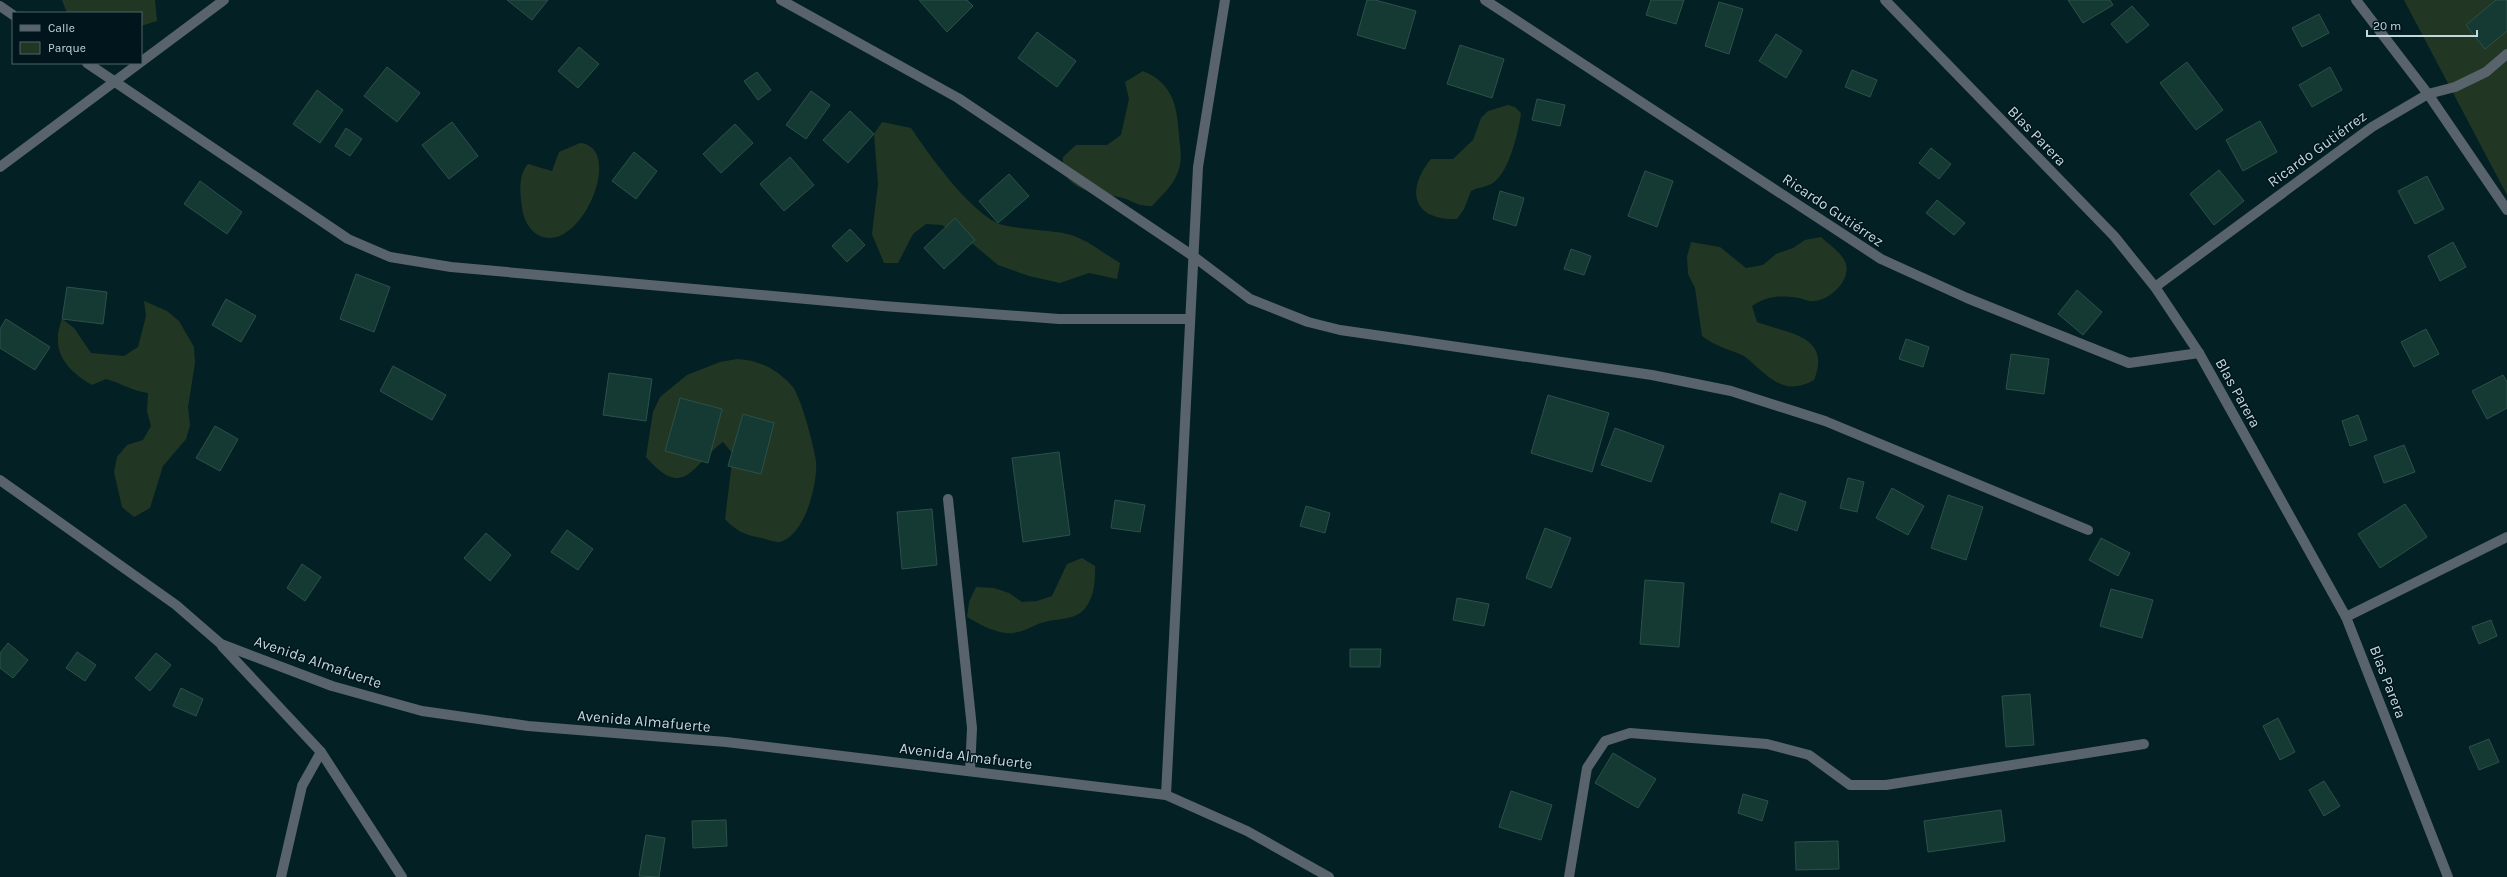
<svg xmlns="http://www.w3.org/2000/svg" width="2507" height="877" viewBox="0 0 2507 877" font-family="Karla,sans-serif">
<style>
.green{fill:#223723}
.building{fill:#143a33;stroke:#2c514a}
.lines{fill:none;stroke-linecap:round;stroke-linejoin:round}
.minor{stroke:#58636c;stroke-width:10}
.labels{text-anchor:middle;stroke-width:3;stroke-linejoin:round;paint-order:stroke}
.street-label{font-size:15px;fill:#c4d8dc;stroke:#00161c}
</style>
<rect width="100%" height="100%" fill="#032025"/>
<g class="green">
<path d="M62,0H155L157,21L141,26V13H67Z"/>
<path d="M2404,0H2507V195Z"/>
<path d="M1143,71C1174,84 1177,107 1179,136C1180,148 1183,160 1178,172C1173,186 1162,195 1152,206C1136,206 1136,202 1123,198C1105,193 1074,194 1065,173C1063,169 1063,162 1063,157L1076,145H1107L1121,135L1129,99L1125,82Z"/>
<path d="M1508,105L1515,107L1521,113C1519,130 1509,172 1494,182C1488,187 1478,187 1471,191L1464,209L1457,219C1413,221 1405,190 1431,159H1453L1473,140L1481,118L1488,111Z"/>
<path d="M882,122L911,128C929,155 968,209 997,223C1011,229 1047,230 1063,233C1085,237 1101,252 1120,263L1117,279L1089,273L1060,283L1029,276L998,265L973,244L942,225L926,224L913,234L898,263H884L872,234L878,184L874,134Z"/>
<path d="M580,143C626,147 580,257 538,235C529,230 523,218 522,207C520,193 518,175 528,164L552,171L559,152Z"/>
<path d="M1821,237C1827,243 1838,250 1843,258C1856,276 1831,300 1814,301C1809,302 1803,299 1799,298C1781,295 1767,296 1752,306L1757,322C1788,334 1832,335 1814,380C1790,393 1777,385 1758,368C1754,365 1749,359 1744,356C1729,349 1716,347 1702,336L1695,288L1688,274L1687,257L1691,242L1720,247L1746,268L1763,265L1776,254L1793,248L1805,240Z"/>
<path d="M144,301L167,311L179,321L194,347L195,363L188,407L190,425L186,439L163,466L150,508L134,517L122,507L114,472L117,457L127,445L143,440L151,426L147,411L148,393C132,391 121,383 106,379L92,385C65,369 50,350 62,319L74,328L91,353L124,356L138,347L146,316Z"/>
<path d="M737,359C759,360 777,369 792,386C801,396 814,447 816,461C818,483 805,537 779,542C774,542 766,539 761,538C745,535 736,531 725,519L733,454L723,442C692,464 685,502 646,457L653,412L660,397L687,375L720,362Z"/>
<path d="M1082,558L1095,566C1095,580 1095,595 1086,607C1077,621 1055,618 1041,623C1032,626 1023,632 1013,633C998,635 979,624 967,617L969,602L976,587L994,588L1009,593L1022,602L1037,601L1052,596L1067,564Z"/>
</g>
<g class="building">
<path d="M507,0H548L532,20Z"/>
<path d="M919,0H967L973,6L947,32Z"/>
<path d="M1367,0H1375L1416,11L1405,49L1357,35Z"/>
<path d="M1651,0H1684L1676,24L1646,15Z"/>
<path d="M2068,0H2110L2113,5L2083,23Z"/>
<path d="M2496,0H2507V31L2485,49L2466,25Z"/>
<path d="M1719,2L1743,9L1729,54L1705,46Z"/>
<path d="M2132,6L2149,25L2127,43L2111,24Z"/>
<path d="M2319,14L2329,33L2302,47L2292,28Z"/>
<path d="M1037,32L1076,61L1057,87L1018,58Z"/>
<path d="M1776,34L1802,51L1786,78L1759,61Z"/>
<path d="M1460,45L1504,59L1492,98L1447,84Z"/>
<path d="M579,47L599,64L578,88L558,71Z"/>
<path d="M2187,62L2223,110L2196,130L2160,83Z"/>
<path d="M387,67L420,93L397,122L364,96Z"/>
<path d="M2330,67L2342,90L2312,107L2299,85Z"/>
<path d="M1852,70L1877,80L1870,97L1845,87Z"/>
<path d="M757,72L771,90L758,100L744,81Z"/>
<path d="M317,90L343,110L320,143L293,124Z"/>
<path d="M811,91L830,105L806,139L786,125Z"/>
<path d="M1537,99L1565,105L1560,126L1532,120Z"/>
<path d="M850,111L874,134L848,163L823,140Z"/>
<path d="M2260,121L2277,152L2243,171L2226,140Z"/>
<path d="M452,122L478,156L449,179L422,145Z"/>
<path d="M735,124L753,143L721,173L703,154Z"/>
<path d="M346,128L362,139L350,156L335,146Z"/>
<path d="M1931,148L1951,164L1939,179L1919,163Z"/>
<path d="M634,152L657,171L636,199L612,181Z"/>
<path d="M790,157L814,185L784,211L760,184Z"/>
<path d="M2219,170L2244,201L2214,225L2190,194Z"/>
<path d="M1645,171L1673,181L1657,227L1628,216Z"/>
<path d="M1009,174L1029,196L998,223L979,201Z"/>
<path d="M2427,176L2444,209L2415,224L2398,191Z"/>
<path d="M200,181L242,212L227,234L184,204Z"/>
<path d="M1500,191L1524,198L1516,226L1493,219Z"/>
<path d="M1937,200L1965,223L1954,235L1926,213Z"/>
<path d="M955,218L975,240L944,269L924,248Z"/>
<path d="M850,229L865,245L847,262L832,246Z"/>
<path d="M2453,242L2466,267L2440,281L2428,256Z"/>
<path d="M1571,249L1591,256L1584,275L1564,269Z"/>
<path d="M356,274L390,287L374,332L340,319Z"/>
<path d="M67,287L107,292L103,324L62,319Z"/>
<path d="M2077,290L2102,312L2083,335L2058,314Z"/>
<path d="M226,299L256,316L241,342L212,325Z"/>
<path d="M6,319L50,347L35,370L0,348V329Z"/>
<path d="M2426,329L2439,354L2414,367L2401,342Z"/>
<path d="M1906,339L1929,347L1923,367L1899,359Z"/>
<path d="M2011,354L2049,359L2044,394L2006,389Z"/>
<path d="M393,366L446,395L432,420L380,391Z"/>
<path d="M609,373L652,379L646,421L603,415Z"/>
<path d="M2503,375L2507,382V408L2487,419L2472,391Z"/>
<path d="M1548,395L1609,413L1592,472L1531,453Z"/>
<path d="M680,398L722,409L708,463L665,451Z"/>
<path d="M743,414L774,423L761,474L728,466Z"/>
<path d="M2358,415L2367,440L2350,446L2342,421Z"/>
<path d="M215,426L238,439L220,471L196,458Z"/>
<path d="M1615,428L1664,446L1651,482L1601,465Z"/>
<path d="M2404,445L2415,472L2384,483L2374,456Z"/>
<path d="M1059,452L1070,535L1023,542L1012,458Z"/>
<path d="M1848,478L1864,482L1857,512L1840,508Z"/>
<path d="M1892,488L1924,506L1908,535L1876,518Z"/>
<path d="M1780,493L1806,502L1797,531L1771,522Z"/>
<path d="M1948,495L1983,507L1966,560L1931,548Z"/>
<path d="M1115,500L1145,505L1140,532L1111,528Z"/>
<path d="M2405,504L2427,537L2380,568L2358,534Z"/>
<path d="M1306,506L1330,513L1325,533L1300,526Z"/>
<path d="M932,509L937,565L902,569L897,512Z"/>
<path d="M1545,528L1571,538L1551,588L1526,578Z"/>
<path d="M567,530L593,549L578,570L551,552Z"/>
<path d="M486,533L511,555L490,581L464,558Z"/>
<path d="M2101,538L2130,553L2118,576L2089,560Z"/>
<path d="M302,564L321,577L305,601L287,588Z"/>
<path d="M1645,580L1684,583L1679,647L1640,644Z"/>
<path d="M2111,589L2153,600L2142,638L2100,626Z"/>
<path d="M1457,598L1489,604L1484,626L1453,620Z"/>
<path d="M2491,620L2497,636L2479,644L2472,627Z"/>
<path d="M8,643L28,660L13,678L0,668V653Z"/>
<path d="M1350,649H1381L1380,667H1350Z"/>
<path d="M77,652L96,665L85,681L66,668Z"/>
<path d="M156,653L171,665L150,691L135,678Z"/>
<path d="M181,688L203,699L196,716L173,706Z"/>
<path d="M2030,694L2034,745L2006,747L2002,696Z"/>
<path d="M2278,718L2295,752L2280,760L2263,726Z"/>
<path d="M2489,739L2499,762L2479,770L2469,747Z"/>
<path d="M1613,753L1656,779L1638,808L1595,783Z"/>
<path d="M2324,781L2340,806L2324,816L2309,790Z"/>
<path d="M1511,791L1552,805L1541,840L1499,827Z"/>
<path d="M1743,794L1768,801L1762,821L1738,813Z"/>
<path d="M2001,810L2005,841L1928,852L1924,821Z"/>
<path d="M726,820L727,846L693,848L692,821Z"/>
<path d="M646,835L665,838L659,877L639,876Z"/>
<path d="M1838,841L1839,869L1796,870L1795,842Z"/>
</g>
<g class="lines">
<g class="minor">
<path d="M781,0L958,98L1193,256L1250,299L1308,322L1340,330L1652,375L1731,391L1825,421L2088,530"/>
<path d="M1485,0L1881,259L1967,298L2129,363L2199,353"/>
<path d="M1885,0L2114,236L2155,287L2199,353L2346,617L2448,877"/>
<path d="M2356,0L2428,94L2507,210"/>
<path d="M0,6L13,15"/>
<path d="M87,63L348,239L390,257L451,267L883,306L1059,319H1189"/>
<path d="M0,167L224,0"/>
<path d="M2155,287L2372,127L2428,94L2455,87L2486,72L2507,54"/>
<path d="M0,480L176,605L221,644L332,686L422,711L528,726L726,742L1166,795L1247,831L1329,877"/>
<path d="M948,499L972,728L970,771"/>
<path d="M2346,617L2507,537"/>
<path d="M222,646L321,752L402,877"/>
<path d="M1166,795L1198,167L1225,0"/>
<path d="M281,877L302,786L321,752"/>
<path d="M1569,877L1587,768L1605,741L1630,733L1767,744L1809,755L1850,785H1886L2144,744"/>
</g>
</g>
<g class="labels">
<g class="street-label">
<text transform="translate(2037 136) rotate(46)" y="5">Blas Parera</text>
<text transform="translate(2317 149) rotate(-36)" y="5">Ricardo Gutiérrez</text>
<text transform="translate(1833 210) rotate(34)" y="5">Ricardo Gutiérrez</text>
<text transform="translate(2238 393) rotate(61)" y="5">Blas Parera</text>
<text transform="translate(318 662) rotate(19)" y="5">Avenida Almafuerte</text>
<text transform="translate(2388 682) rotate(69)" y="5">Blas Parera</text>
<text transform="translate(644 721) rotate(5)" y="5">Avenida Almafuerte</text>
<text transform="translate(966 756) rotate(7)" y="5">Avenida Almafuerte</text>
</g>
</g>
<rect x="12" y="12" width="130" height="52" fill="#00161c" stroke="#4e6469"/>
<rect x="20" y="25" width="20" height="6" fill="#58636c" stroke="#4e6469"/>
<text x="48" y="32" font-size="12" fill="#c4d8dc">Calle</text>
<rect x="20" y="42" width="20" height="12" fill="#223723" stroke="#4e6469"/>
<text x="48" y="52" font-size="12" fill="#c4d8dc">Parque</text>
<path d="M2367 30v6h110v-6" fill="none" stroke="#c4d8dc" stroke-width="2"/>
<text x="2373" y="30" font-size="12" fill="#c4d8dc" stroke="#00161c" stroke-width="3" paint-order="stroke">20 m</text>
</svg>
